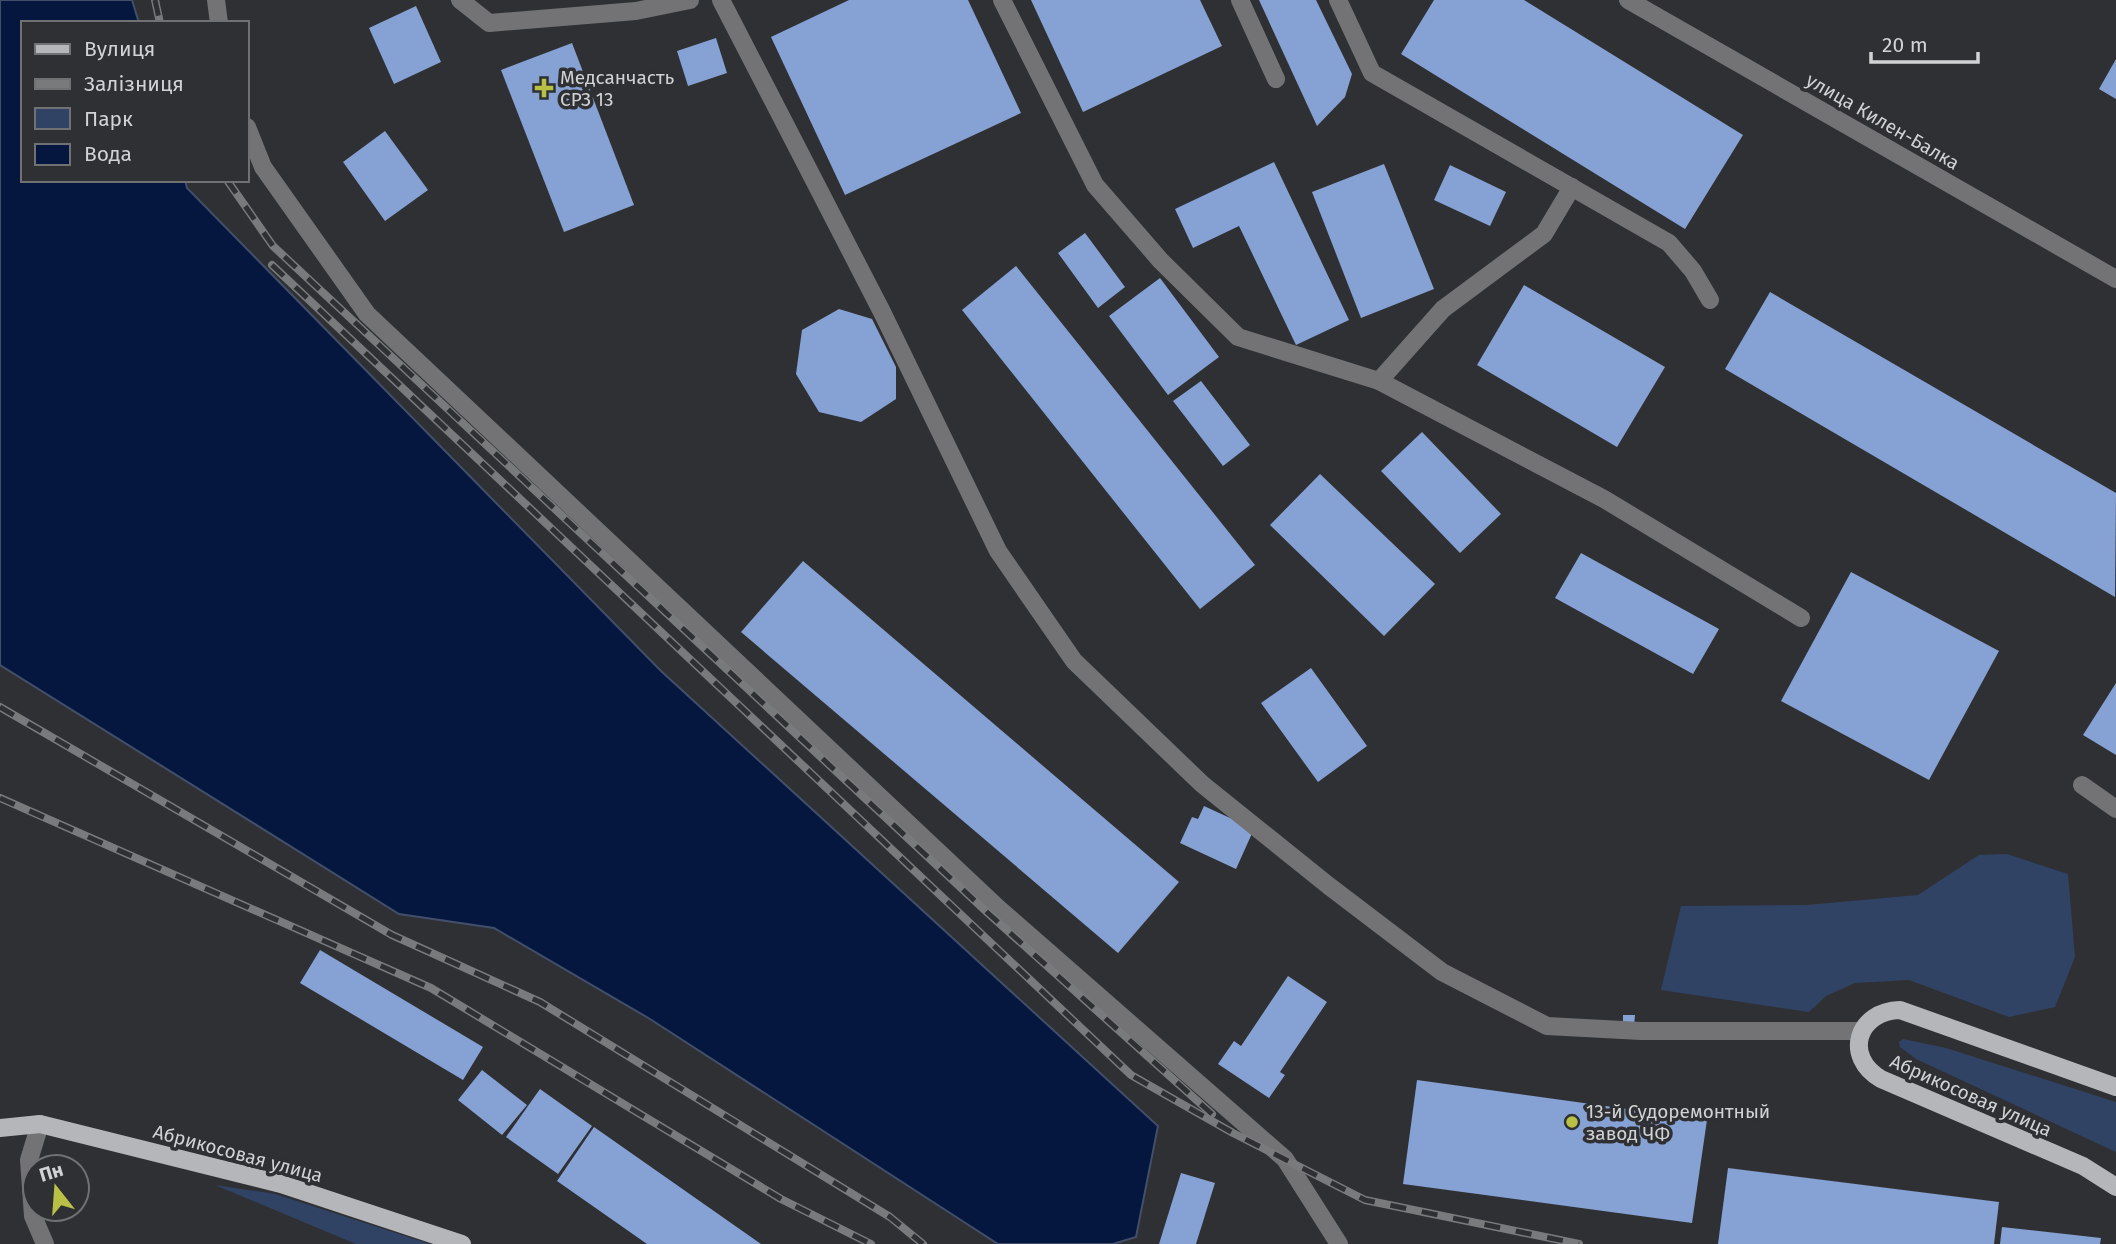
<svg xmlns="http://www.w3.org/2000/svg" width="2116" height="1244" viewBox="0 0 2116 1244" font-family="'Fira Sans',sans-serif">
<style>
.green{fill:#314365}
.water{fill:#05173e;stroke:#424f6b;stroke-width:2}
.building{fill:#86a1d3}
.lines{fill:none;stroke-linecap:round;stroke-linejoin:round}
.minor{stroke:#737375;stroke-width:18}
.major{stroke:#b5b6b9;stroke-width:18}
.rail-casing{stroke:#797a7c;stroke-width:8}
.rail{stroke:#2f3033;stroke-width:5;stroke-dasharray:16;stroke-linecap:butt}
.poi-dot{fill:#b9c046;stroke:#2f3033;stroke-width:2.5}
.labels{text-anchor:middle;stroke-width:7;stroke-linejoin:round;paint-order:stroke}
.poi-label{font-size:19px;fill:#d1d2d3;stroke:#2f3033;text-anchor:start}
.street-label{font-size:19px;fill:#d1d2d3;stroke:#2f3033}
</style>
<rect width="100%" height="100%" fill="#2f3033"/>
<g class="green">
<path d="M2007,854L2068,874L2075,957L2055,1007L2009,1017L1909,980L1855,983L1826,996L1809,1012L1661,990L1681,906L1807,905L1918,895L1979,855Z"/>
<path d="M1903,1039L1946,1048L2116,1102V1152L1916,1059L1900,1047L1899,1042Z"/>
<path d="M215,1185L275,1194L430,1244H356Z"/>
</g>
<path class="water" d="M0,0H132L139,23H23V180H185L187,188L661,671L1158,1126L1136,1237L1113,1244H998L650,1019L494,928L399,914L0,665Z"/>
<g class="building">
<path d="M849,0H968L1021,113L845,195L771,37Z"/>
<path d="M1031,0H1200L1222,46L1083,112Z"/>
<path d="M1259,0H1316L1352,74L1345,97L1317,126Z"/>
<path d="M1434,0H1524L1743,135L1685,229L1401,54Z"/>
<path d="M416,6L441,62L394,84L369,28Z"/>
<path d="M716,38L727,73L688,86L677,51Z"/>
<path d="M572,43L634,205L564,232L501,70Z"/>
<path d="M2116,59V99L2099,89Z"/>
<path d="M385,131L428,190L385,221L343,162Z"/>
<path d="M1274,162L1349,320L1296,345L1239,226L1193,248L1175,209Z"/>
<path d="M1384,164L1434,289L1361,318L1312,192Z"/>
<path d="M1450,165L1506,192L1490,226L1434,200Z"/>
<path d="M1085,233L1125,287L1098,308L1058,253Z"/>
<path d="M1016,266L1255,565L1200,609L962,310Z"/>
<path d="M1160,278L1219,357L1168,395L1109,316Z"/>
<path d="M1524,285L1665,367L1617,447L1477,365Z"/>
<path d="M1770,292L2116,493L2115,597L1725,369Z"/>
<path d="M839,309L872,319L896,367V399L861,422L819,412L796,374L802,330Z"/>
<path d="M1201,381L1250,445L1223,466L1173,401Z"/>
<path d="M1422,432L1501,514L1460,553L1381,471Z"/>
<path d="M1320,474L1435,584L1384,636L1270,525Z"/>
<path d="M1581,553L1719,629L1693,674L1555,598Z"/>
<path d="M803,561L1179,882L1118,953L741,632Z"/>
<path d="M1851,572L1999,651L1929,780L1781,701Z"/>
<path d="M1311,668L1367,746L1318,782L1261,703Z"/>
<path d="M2116,683V755L2083,735Z"/>
<path d="M1204,806L1254,829L1236,869L1180,843L1192,817L1198,819Z"/>
<path d="M320,950L483,1047L463,1080L300,983Z"/>
<path d="M1288,976L1327,1002L1280,1072L1285,1075L1269,1098L1218,1064L1234,1041L1241,1046Z"/>
<path d="M1623,1015H1635L1634,1026L1623,1025Z"/>
<path d="M482,1070L527,1105L502,1135L458,1100Z"/>
<path d="M1417,1080L1707,1120L1692,1223L1403,1184Z"/>
<path d="M540,1089L592,1126L558,1174L506,1137Z"/>
<path d="M594,1127L761,1244H647L557,1181Z"/>
<path d="M1728,1168L1999,1202L1994,1244H1718Z"/>
<path d="M1181,1173L1215,1183L1196,1244H1159Z"/>
<path d="M2002,1227L2101,1238L2100,1244H2000Z"/>
</g>
<g class="lines">
<g class="minor">
<path d="M216,0L219,23"/>
<path d="M460,0L489,23L636,11L690,0"/>
<path d="M721,0L882,312L998,551L1074,661L1202,784L1329,886L1442,972L1547,1026L1641,1031H1862"/>
<path d="M1002,0L1095,185L1160,260L1238,337L1379,381L1604,499L1801,618"/>
<path d="M1240,0L1276,79"/>
<path d="M1338,0L1372,73L1669,243L1693,271L1710,300"/>
<path d="M1628,0L2116,279"/>
<path d="M247,127L263,167L367,314L998,908L1285,1159L1339,1244"/>
<path d="M1379,381L1443,309L1544,234L1572,187"/>
<path d="M2082,785L2116,809"/>
<path d="M40,1124L29,1160L33,1216L45,1244"/>
</g>
<g class="major">
<path d="M2116,1087L1900,1010C1857,1011 1843,1057 1881,1079L2083,1166L2116,1187"/>
<path d="M0,1128L40,1124L281,1184L462,1244"/>
</g>
<g class="rail-casing">
<g id="rail">
<path d="M155,0L160,23"/>
<path d="M227,180L273,246L989,914L1212,1114"/>
<path d="M272,265L1131,1075L1233,1133L1365,1200L1579,1244"/>
<path d="M0,707L392,935L540,1002L890,1217L923,1244"/>
<path d="M0,798L431,988L781,1199L871,1244"/>
</g>
</g>
<use href="#rail" class="rail"/>
</g>
<g class="poi-dot">
<path d="M540.5 77.5h7v7h7v7h-7v7h-7v-7h-7v-7h7z"/>
<circle cx="1572" cy="1122" r="7"/>
</g>
<g class="labels">
<g class="poi-label">
<text x="560" y="84">Медсанчасть<tspan x="560" dy="22">СРЗ 13</tspan></text>
<text x="1586" y="1118">13-й Судоремонтный<tspan x="1586" dy="22">завод ЧФ</tspan></text>
</g>
<g class="street-label">
<text transform="translate(1883 121) rotate(30)" y="7">улица Килен-Балка</text>
<text transform="translate(1971 1095) rotate(24)" y="7">Абрикосовая улица</text>
<text transform="translate(238 1153) rotate(15)" y="7">Абрикосовая улица</text>
</g>
</g>
<rect x="21" y="21" width="228" height="161" fill="#2f3033" stroke="#707173" stroke-width="2"/>
<rect x="35" y="44" width="35" height="10" fill="#b5b6b9" stroke="#707173" stroke-width="2"/>
<text x="84" y="56" font-size="21" fill="#d1d2d3">Вулиця</text>
<rect x="35" y="79" width="35" height="10" fill="#797a7c" stroke="#707173" stroke-width="2"/>
<text x="84" y="91" font-size="21" fill="#d1d2d3">Залізниця</text>
<rect x="35" y="108" width="35" height="21" fill="#314365" stroke="#707173" stroke-width="2"/>
<text x="84" y="126" font-size="21" fill="#d1d2d3">Парк</text>
<rect x="35" y="144" width="35" height="21" fill="#05173e" stroke="#707173" stroke-width="2"/>
<text x="84" y="161" font-size="21" fill="#d1d2d3">Вода</text>
<g transform="translate(56 1188) rotate(343)"><circle r="33" fill="#2f3033" stroke="#707173" stroke-width="2"/>
<path d="M0-5L12 26L0 18L-12 26Z" fill="#b9c046"/>
<text y="-10" font-size="19" font-weight="bold" text-anchor="middle" fill="#d1d2d3">Пн</text>
</g>
<path d="M1871 52v10h107v-10" fill="none" stroke="#d1d2d3" stroke-width="3.5"/>
<text x="1882" y="52" font-size="21" fill="#d1d2d3" stroke="#2f3033" stroke-width="5" paint-order="stroke">20 m</text>
</svg>
